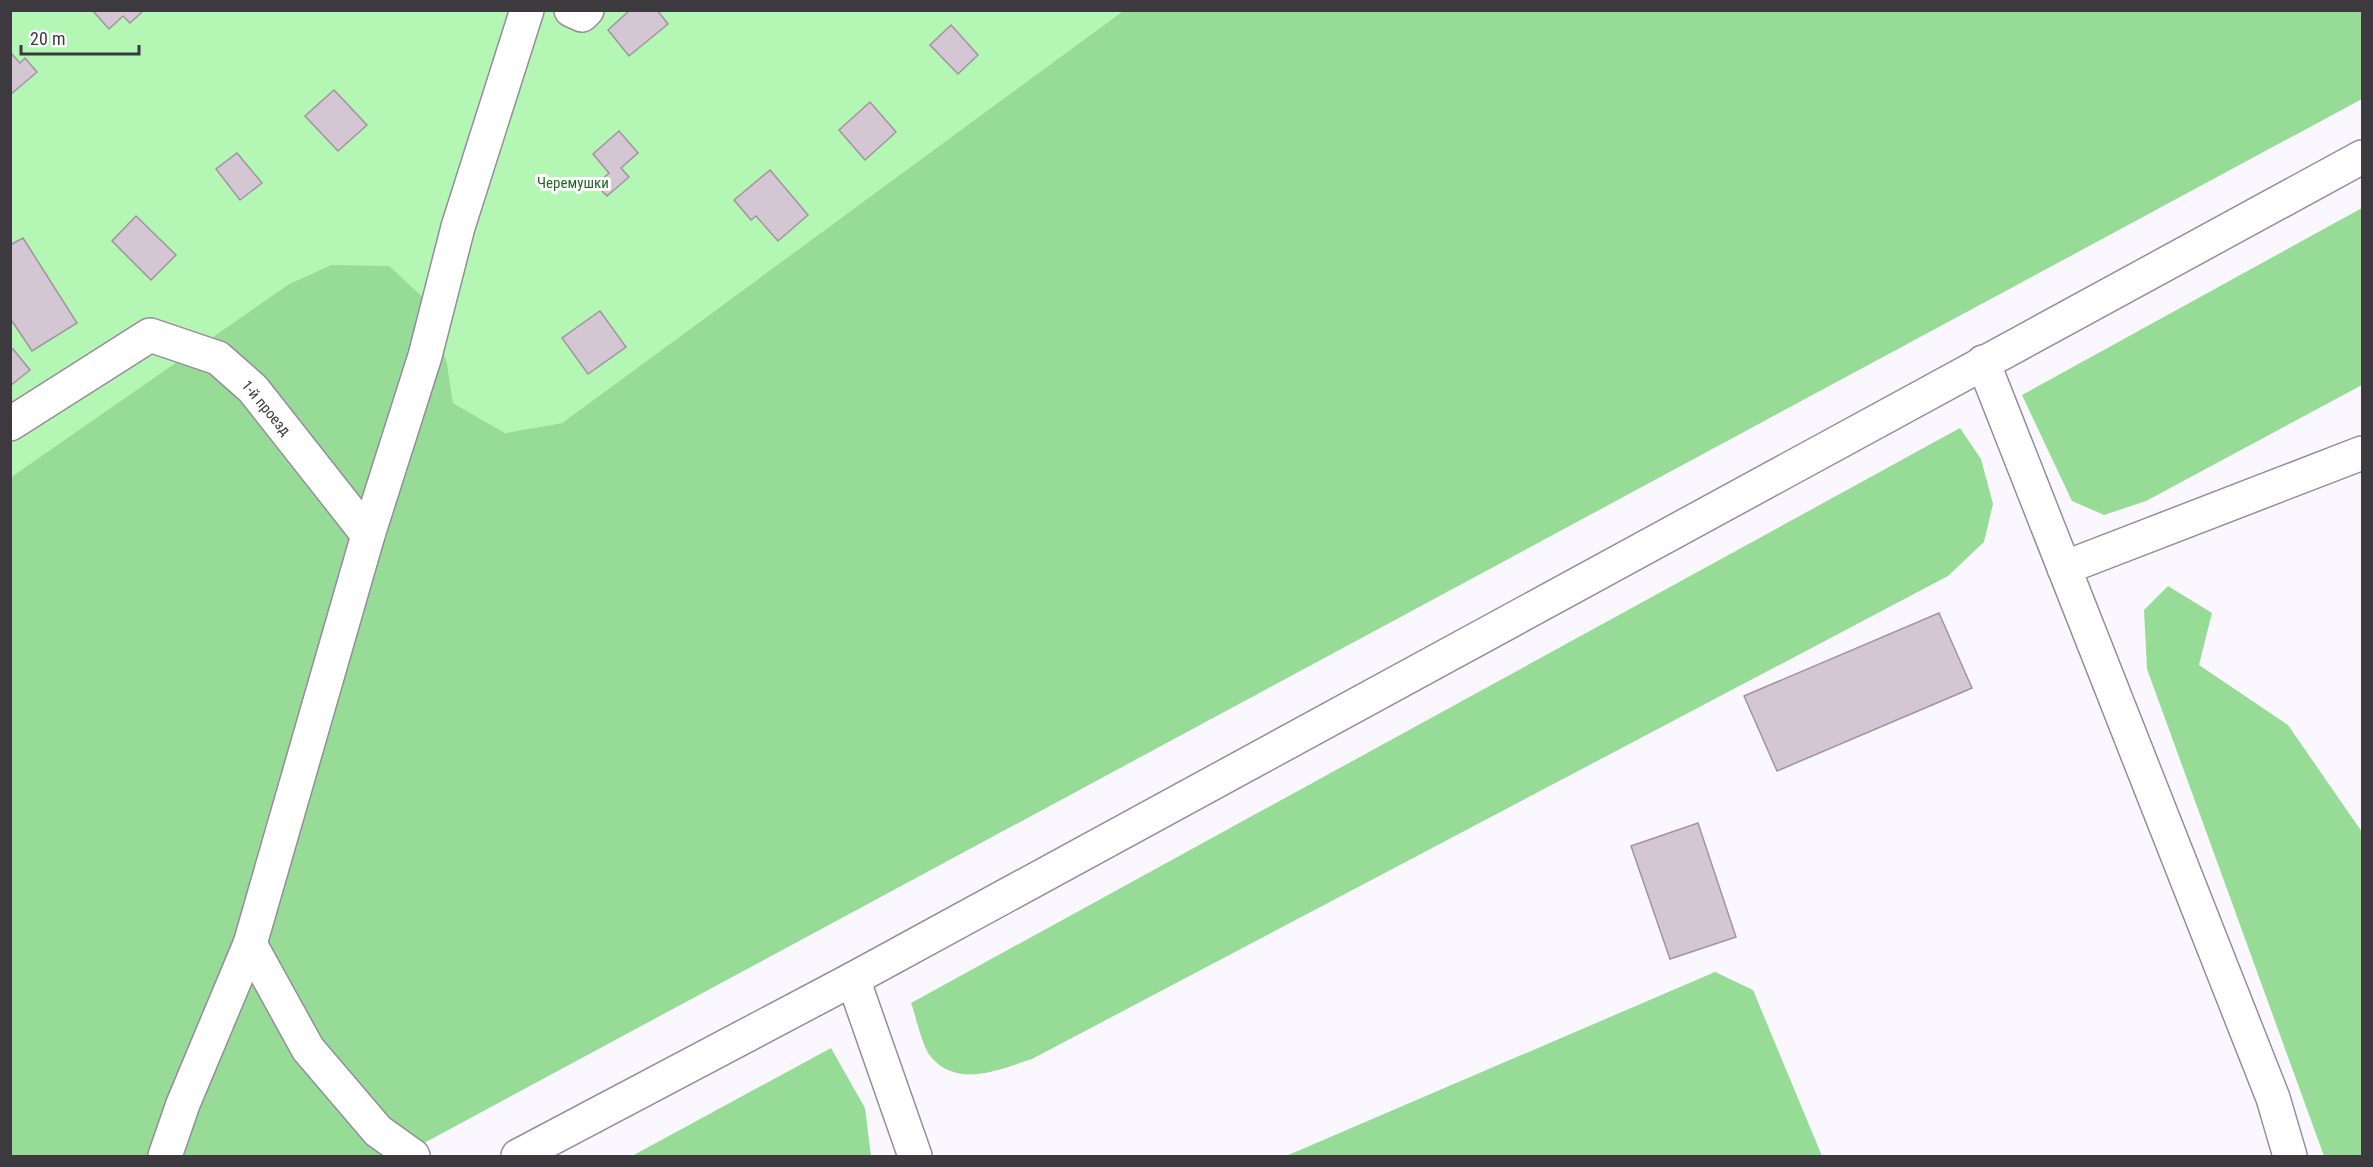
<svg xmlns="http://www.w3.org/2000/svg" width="2373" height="1167" viewBox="0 0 2373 1167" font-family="'Roboto Condensed',sans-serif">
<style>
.green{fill:#b4f6b3}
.forest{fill:#96dc96}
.building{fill:#d4c7d3;stroke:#a194a0;stroke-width:1.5}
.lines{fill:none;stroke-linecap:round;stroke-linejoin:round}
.minor-casing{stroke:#948d9c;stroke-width:36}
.major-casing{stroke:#948d9c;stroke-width:36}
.minor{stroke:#fff;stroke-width:33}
.major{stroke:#fff;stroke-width:33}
.labels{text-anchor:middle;stroke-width:6;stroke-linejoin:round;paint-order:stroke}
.park-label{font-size:15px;fill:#226727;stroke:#fff}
.street-label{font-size:15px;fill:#3c393f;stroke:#fff}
</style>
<rect width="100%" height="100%" fill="#faf8fe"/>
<path class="green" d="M11,11H1123L562,423L505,433L453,403L447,363L331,265L289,284L11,478Z"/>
<g class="forest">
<path d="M1123,11H2362V99L400,1156H11L10,478L289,284L331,265L389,266L427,301L447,363L453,403L505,433L562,423Z"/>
<path d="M2362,208V385L2146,501L2104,515L2072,501L2022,395Z"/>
<path d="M1960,428L1981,459L1993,504L1984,542L1948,576L1032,1059C1000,1069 958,1089 931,1057C922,1047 916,1016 911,1003Z"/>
<path d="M2168,586L2212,613L2199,665L2288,725L2362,832V1156H2324L2147,669L2144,610Z"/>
<path d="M1715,972L1753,990L1822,1156H1286Z"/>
<path d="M831,1048L865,1108L871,1156H632Z"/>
</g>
<g class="building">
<path d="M92,10H140L142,12L130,23L123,16L109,29Z"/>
<path d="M630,10H657L668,24L629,56L608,30Z"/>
<path d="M951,25L978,55L958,74L930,45Z"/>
<path d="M10,52L20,63L25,58L37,72L10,95Z"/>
<path d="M334,90L367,125L338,151L305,116Z"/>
<path d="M870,102L896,132L865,160L839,130Z"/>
<path d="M619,131L638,153L621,168L629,177L607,196L596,185L609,173L593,154Z"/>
<path d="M237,153L262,183L240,200L216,169Z"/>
<path d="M770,170L808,215L778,241L756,216L751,220L734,200Z"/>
<path d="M136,216L176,255L151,280L112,241Z"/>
<path d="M23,238L77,323L32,351L10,318V245Z"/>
<path d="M600,311L626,347L588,374L562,338Z"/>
<path d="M13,349L30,370L10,386V351Z"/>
<path d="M1939,613L1972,688L1777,771L1744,696Z"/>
<path d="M1698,823L1736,937L1670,959L1631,846Z"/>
</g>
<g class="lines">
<g class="minor-casing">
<g id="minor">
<path d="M571,10L582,15L587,10"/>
<path d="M1983,362L2273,1098L2290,1156"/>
<path d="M10,424L150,335L218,358L253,389L368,535"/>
<path d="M2064,568L2362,453"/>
<path d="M250,944L308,1049L378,1131L413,1156"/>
<path d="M853,979L915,1156"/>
<path d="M165,1156L183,1104L250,944L368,535L425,356L458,227L527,10"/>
</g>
</g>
<g class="major-casing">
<path id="major" d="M518,1156L853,979L2362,157"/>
</g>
<use href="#minor" class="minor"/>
<use href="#major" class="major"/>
</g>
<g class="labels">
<g class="park-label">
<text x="573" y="188">Черемушки</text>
</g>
<g class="street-label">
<text transform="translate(266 408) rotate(50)" y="5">1-й проезд</text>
</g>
</g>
<rect width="2373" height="1167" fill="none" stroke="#3c393f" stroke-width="24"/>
<path d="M21 45v9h118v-9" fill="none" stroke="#3c393f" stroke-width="3"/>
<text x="30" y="45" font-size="18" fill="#3c393f" stroke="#ffffff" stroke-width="4.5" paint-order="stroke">20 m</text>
</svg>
